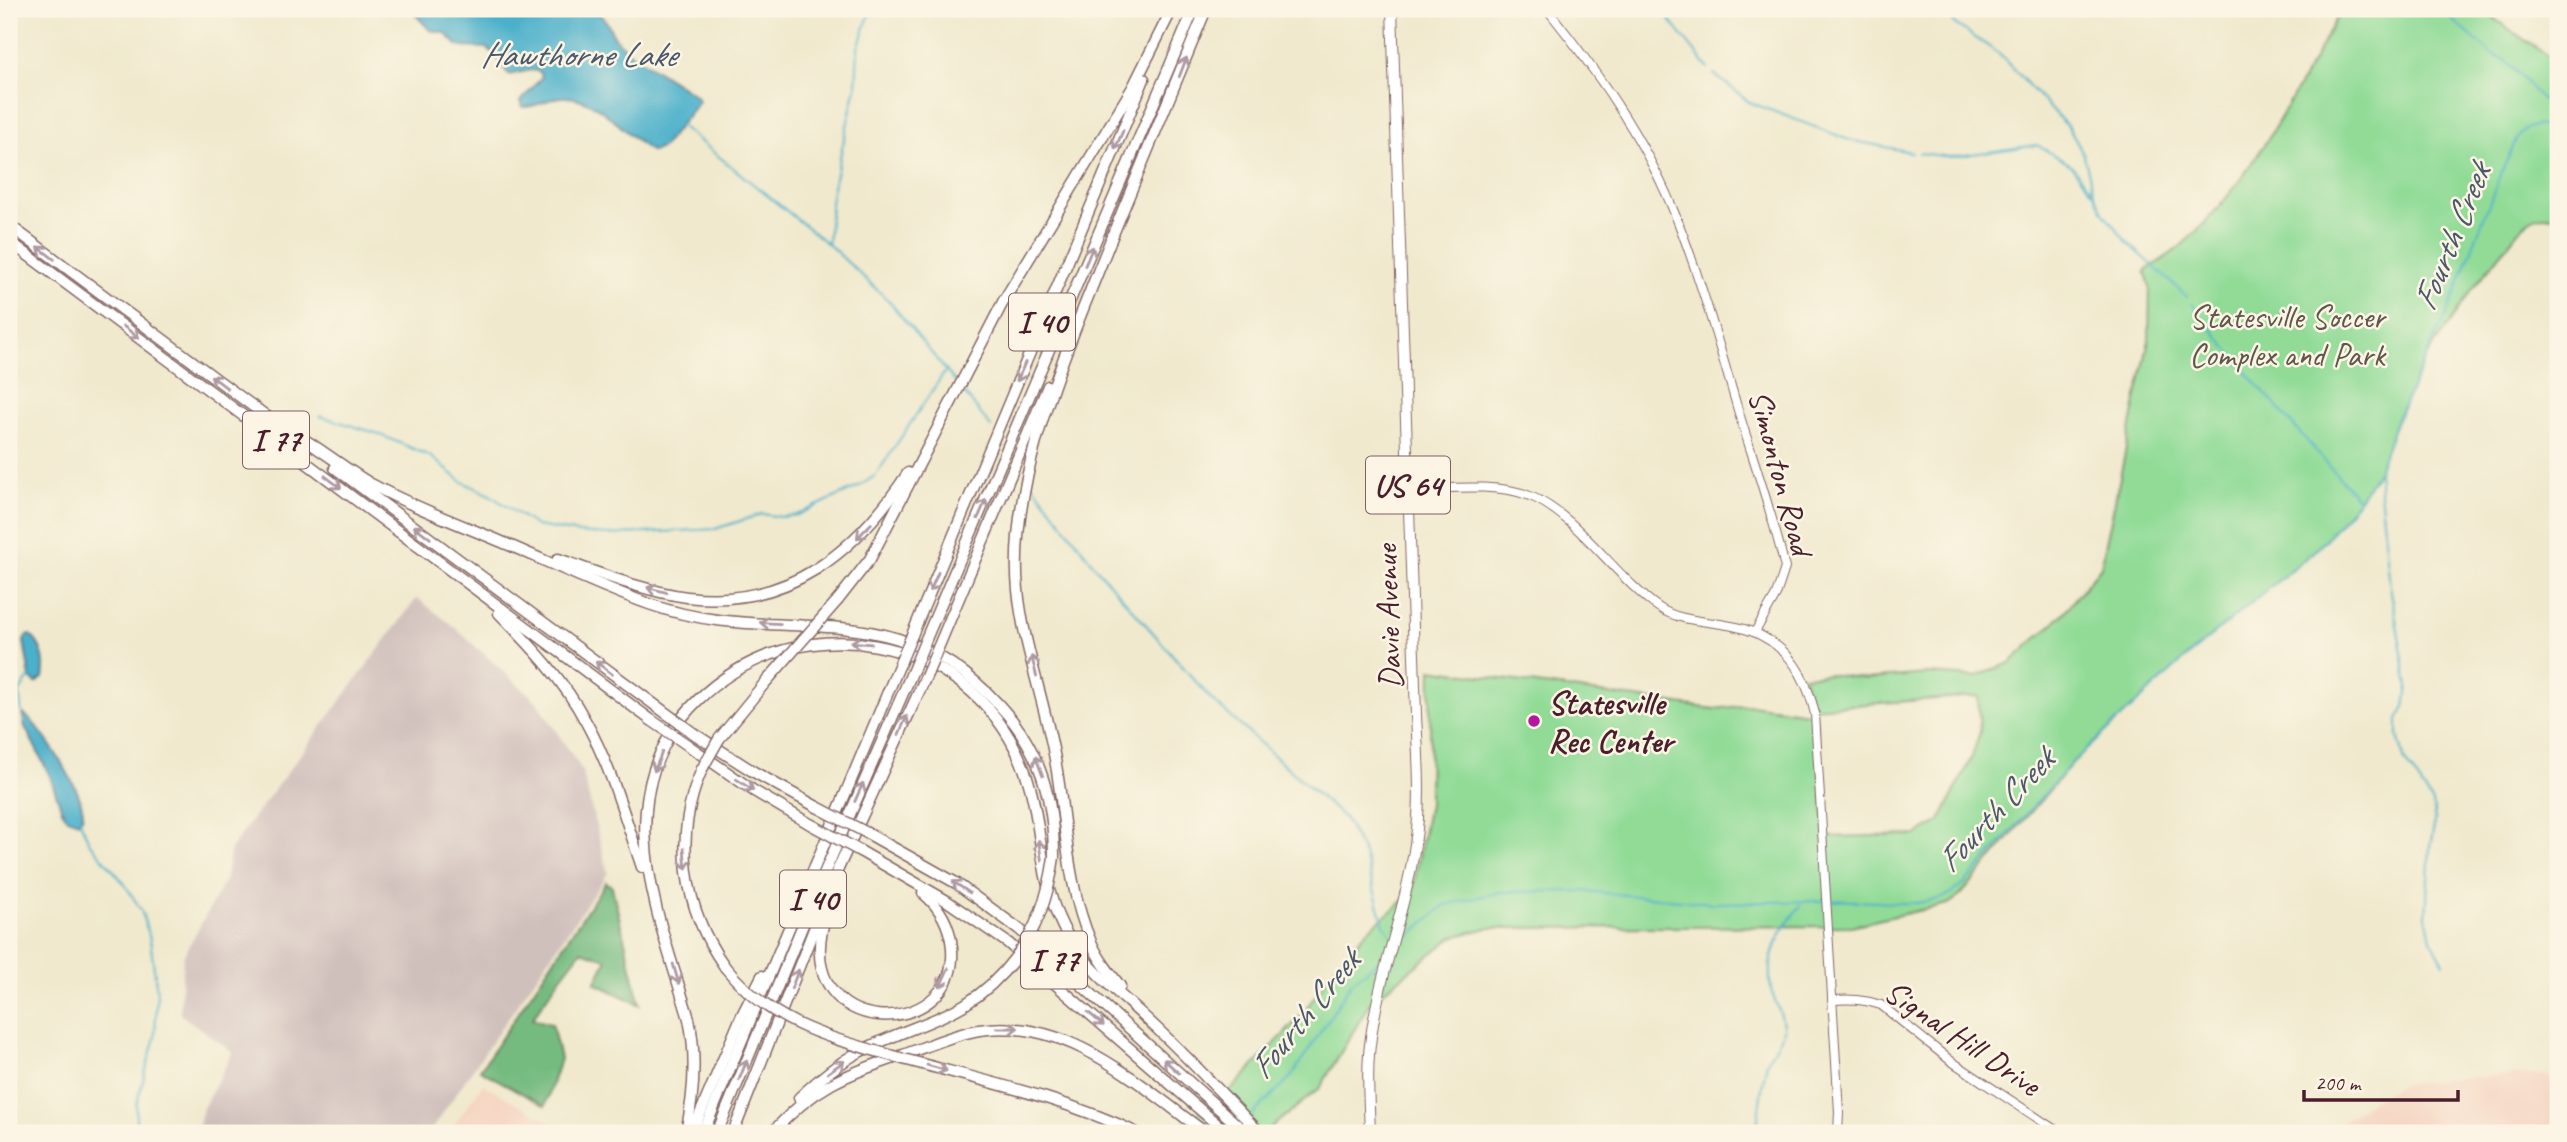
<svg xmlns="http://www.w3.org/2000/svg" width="2567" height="1142" viewBox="0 0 2567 1142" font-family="Caveat,sans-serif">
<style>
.built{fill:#f4d3c0}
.industrial{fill:#d0c0bc}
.green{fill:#91db97;stroke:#6e7d61;stroke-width:2}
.forest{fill:#74bb80;stroke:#5f6d56;stroke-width:2}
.water{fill:#4bb0ca;stroke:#4a687a;stroke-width:2}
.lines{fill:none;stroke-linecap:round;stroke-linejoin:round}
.stream{stroke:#4bb0ca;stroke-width:2}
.tertiary-casing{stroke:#846664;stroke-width:10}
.primary-casing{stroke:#846664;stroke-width:12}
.motorway-casing{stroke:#846664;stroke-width:13}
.tertiary{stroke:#fff;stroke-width:8}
.primary{stroke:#fff;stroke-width:10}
.motorway{stroke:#fff;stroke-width:10}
.motorway-bridge-casing{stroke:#846664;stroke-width:13;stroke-linecap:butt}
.motorway-bridge{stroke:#fff;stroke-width:10}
.oneway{stroke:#ae9aa0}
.poi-dot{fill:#b5179e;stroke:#fcf5e5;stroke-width:2.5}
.labels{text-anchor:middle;stroke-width:5;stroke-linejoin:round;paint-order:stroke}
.shield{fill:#fcf5e5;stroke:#7f5f63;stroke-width:2}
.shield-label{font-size:32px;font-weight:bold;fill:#4a1f2b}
.park-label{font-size:33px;fill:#5f574b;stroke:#fcf5e5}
.street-label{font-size:33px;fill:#4a1f2b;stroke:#fcf5e5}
.poi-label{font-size:33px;font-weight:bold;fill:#4a1f2b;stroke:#fcf5e5;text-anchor:start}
.water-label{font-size:35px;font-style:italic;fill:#4a596b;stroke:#fcf5e5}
</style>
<rect width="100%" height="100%" fill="#fcf5e5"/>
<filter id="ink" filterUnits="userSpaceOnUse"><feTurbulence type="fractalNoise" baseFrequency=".0143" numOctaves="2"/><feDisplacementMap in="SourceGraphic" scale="14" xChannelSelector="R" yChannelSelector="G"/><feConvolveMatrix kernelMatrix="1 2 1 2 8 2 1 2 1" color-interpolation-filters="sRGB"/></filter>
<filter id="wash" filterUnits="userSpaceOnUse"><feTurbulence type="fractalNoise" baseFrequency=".00686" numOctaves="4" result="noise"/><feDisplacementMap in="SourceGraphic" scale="28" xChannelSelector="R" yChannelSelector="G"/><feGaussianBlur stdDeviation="1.57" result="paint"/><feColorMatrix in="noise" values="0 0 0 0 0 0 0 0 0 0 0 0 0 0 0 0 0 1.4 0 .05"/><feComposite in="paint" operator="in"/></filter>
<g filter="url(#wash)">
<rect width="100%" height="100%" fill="#f0e9cd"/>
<g class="built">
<path d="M2538,1074L2547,1075L2554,1081L2552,1110L2558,1116V1133H2336L2338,1125L2374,1099L2401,1085L2461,1078Z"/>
<path d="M483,1084L569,1133H448Z"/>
</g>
<path class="industrial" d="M417,598L452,625L536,701L582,770L608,873L429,1133H197L203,1108L233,1052L180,1014L183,957L226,878L231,848Z"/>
<path class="green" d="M2342,9H2480L2558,63V218C2542,214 2536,215 2523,226L2474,287L2425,359L2397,419L2378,471L2359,500L2319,547L2191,653L2073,762L1960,896L1948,904L1851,926L1487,928L1453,937L1371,1001L1320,1088L1264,1133H1170L1234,1087L1301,1016L1336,966L1369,929L1412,894L1429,804L1431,669L1714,709L1751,705L1815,714L1826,837L1916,835L1940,821L1972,757L1980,732L1978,696L1813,708L1803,676L1829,674L1866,679L1927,674L1975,677L2010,663L2061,616L2101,567L2149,340L2150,286L2145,271C2158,262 2173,254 2184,243C2251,184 2298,86 2342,9Z"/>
<path class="forest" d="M606,882L612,887L640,1005L595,983L607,959L581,951L558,981L532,1019L552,1024L560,1059L545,1106L480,1070Z"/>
<g class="water">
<path d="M410,9H593L604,18L616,39L631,54L695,95L699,101L663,147L652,152C625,135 599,97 565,97C550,96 538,108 523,107L521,101L542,77L540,72L531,70L509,75L494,54L487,48L462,47L457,45L445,33L430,30Z"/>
<path d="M30,635C43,645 46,663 43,678L36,683L30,678L24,641L26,636Z"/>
<path d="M22,713C39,723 79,786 82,807C84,814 83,817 79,822L67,818L62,810L49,774L25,727Z"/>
</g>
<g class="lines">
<g class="stream">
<path d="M1661,9L1708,68"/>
<path d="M1941,9L1955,24L1998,53L2068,127L2083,153L2094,193L2103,212L2126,241L2187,297"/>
<path d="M2440,9L2492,54L2505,60L2558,116"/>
<path d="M1714,74L1749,102L1849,140L1911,152"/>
<path d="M677,123L828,244L888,300L956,383"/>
<path d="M1919,153L1951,157L2037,145L2071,165L2092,191"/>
<path d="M828,244L832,191L856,87L858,48L871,9"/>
<path d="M2192,304L2244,369L2359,500"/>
<path d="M962,390L991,427"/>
<path d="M320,416L376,433L430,456L461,481L490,495L536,526L579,533L607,535L715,529L762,514L781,517L797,515L860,486L876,475L946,370"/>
<path d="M2378,472L2390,586L2408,686L2405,707L2398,720V736L2405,761L2433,803L2435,822L2430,845L2426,916L2431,939L2444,963"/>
<path d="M1031,482L1098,570L1212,700L1346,820L1364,854L1384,925L1390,933"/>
<path d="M22,713L19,692L30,677"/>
<path d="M79,819L89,842L124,883L141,910L150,939L157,992L155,1037L136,1106V1133"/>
<path d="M1830,901C1867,898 1908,910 1944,897C1951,894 1957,889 1963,885L2073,762L2191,653L2319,547L2359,500L2378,471L2397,419L2451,304L2499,178L2516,140L2525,129L2536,125L2558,129"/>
<path d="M1396,947L1445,905L1500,892L1584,891L1712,903L1824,901"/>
<path d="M1252,1115L1292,1076L1352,982L1383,957"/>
<path d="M1756,1133C1759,1114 1762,1074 1769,1058C1773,1048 1782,1042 1783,1030C1784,1015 1774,1003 1771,989C1765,955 1781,929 1801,905"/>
</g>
</g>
</g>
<g filter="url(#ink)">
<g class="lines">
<g class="tertiary-casing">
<g id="tertiary">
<path d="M1547,9C1595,69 1642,135 1672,207C1699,272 1718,342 1738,410C1754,462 1773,515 1785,568L1776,595L1755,632"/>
<path d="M1408,490C1445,489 1496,482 1530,496C1576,514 1616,578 1658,607C1691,630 1738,614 1777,646C1799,663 1809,688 1815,714L1839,1112L1838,1133"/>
<path d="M1832,1000C1850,999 1863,999 1881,1005L1951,1061L2060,1133"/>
</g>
</g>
<g class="primary-casing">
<path id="primary" d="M1370,1133C1369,1101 1366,1069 1371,1037C1380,971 1406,909 1415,844C1422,802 1418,758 1416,715L1392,9"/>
</g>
<g class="motorway-casing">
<g id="motorway">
<path d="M9,225L297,439"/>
<path d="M1113,234C1072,340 1007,475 1018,590C1024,651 1048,710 1057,771C1066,827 1068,889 1091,942C1098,958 1109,972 1120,986"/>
<path d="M1111,239L1206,9"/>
<path d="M9,241L651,720"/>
<path d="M294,437L305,440C327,454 349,471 371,484C413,507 459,524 502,542C551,563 599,586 649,604C780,651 890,585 1000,706C1040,749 1054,799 1054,857"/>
<path d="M335,468L659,708"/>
<path d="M558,559C599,573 643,591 687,597C788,609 856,552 908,473"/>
<path d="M838,600L870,559L1004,300L1133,87L1172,9"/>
<path d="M499,613C532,647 564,680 586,722C611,767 625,818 642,867"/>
<path d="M912,635L1144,79"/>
<path d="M926,639L1194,9"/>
<path d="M938,648L1048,386"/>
<path d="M696,735L754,772L817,807"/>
<path d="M719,739L764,684"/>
<path d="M689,746L754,791L810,824"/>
<path d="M702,769C673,836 683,908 725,967"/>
<path d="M867,833L956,883L1019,929L1246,1133"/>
<path d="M860,851L947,901L1008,943L1227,1133"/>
<path d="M824,921C792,1042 959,1042 952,948C950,926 941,908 923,893"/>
<path d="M799,1098C818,1080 837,1064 859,1052C922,1019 968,1020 1015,958"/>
<path d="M686,1133C694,1095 697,1057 689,1019C658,913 604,792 698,700C798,603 966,632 1021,761C1046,819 1034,880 1069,938C1089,971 1123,996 1151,1023C1189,1058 1224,1096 1260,1133"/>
<path d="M692,1133L742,1015L762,976"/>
<path d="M703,1133L901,661"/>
<path d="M717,1133L823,876L914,668"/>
<path d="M733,1133L837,871L928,672"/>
<path d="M772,1133C813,1087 846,1074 903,1055C928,1046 954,1034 979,1030C1068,1016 1139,1085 1206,1133"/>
</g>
</g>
<use href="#tertiary" class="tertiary"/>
<use href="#primary" class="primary"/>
<use href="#motorway" class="motorway"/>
<g class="motorway-bridge-casing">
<g id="motorway-bridge">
<path d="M901,661L912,635"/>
<path d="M914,668L926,639"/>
<path d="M928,672L938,648"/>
<path d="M764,684L838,600"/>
<path d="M659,708L696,735"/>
<path d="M651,720L689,746"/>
<path d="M702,769L719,739"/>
<path d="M817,807L867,833"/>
<path d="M810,824L860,851"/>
<path d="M1015,958C1038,928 1049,894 1054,857"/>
<path d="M725,967C774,1028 836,1039 907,1060C984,1081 1064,1098 1137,1133"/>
</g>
</g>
<use href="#motorway-bridge" class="motorway-bridge"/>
</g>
<defs><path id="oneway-shaft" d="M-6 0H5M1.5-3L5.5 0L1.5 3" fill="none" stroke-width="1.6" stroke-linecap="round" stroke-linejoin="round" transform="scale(1.75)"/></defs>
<g class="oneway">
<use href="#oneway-shaft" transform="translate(1183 67) rotate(-69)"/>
<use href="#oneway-shaft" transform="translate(1119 140) rotate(113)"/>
<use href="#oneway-shaft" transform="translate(46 253) rotate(-143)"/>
<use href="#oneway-shaft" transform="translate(1089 256) rotate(-67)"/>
<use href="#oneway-shaft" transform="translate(131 332) rotate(37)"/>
<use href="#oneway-shaft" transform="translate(1021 372) rotate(113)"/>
<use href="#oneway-shaft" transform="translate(219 382) rotate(-143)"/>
<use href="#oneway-shaft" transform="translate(333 482) rotate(37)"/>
<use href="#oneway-shaft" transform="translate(982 509) rotate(-67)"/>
<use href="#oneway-shaft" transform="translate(864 531) rotate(134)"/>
<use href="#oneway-shaft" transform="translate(422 532) rotate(-143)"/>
<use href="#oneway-shaft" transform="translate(934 582) rotate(113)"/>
<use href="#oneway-shaft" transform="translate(657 590) rotate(-165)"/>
<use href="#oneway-shaft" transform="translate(770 623) rotate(-177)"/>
<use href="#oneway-shaft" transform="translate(861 643) rotate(-175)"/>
<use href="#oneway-shaft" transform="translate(1034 666) rotate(-104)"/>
<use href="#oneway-shaft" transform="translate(604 668) rotate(-143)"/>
<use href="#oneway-shaft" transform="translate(903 725) rotate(-66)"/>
<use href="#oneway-shaft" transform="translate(658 762) rotate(112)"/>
<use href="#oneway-shaft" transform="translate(1039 766) rotate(-111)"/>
<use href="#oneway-shaft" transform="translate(745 785) rotate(34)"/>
<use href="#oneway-shaft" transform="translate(859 792) rotate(-66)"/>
<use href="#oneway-shaft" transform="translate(1040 850) rotate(-98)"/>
<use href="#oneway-shaft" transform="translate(685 859) rotate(85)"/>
<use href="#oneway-shaft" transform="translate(961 887) rotate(-146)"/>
<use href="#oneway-shaft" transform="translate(676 974) rotate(74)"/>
<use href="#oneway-shaft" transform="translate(944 978) rotate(115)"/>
<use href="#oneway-shaft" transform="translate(795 979) rotate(-69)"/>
<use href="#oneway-shaft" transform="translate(1096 1019) rotate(41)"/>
<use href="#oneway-shaft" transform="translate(1008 1028)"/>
<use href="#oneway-shaft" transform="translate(1171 1066) rotate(-138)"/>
<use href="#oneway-shaft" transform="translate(836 1067) rotate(-36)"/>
<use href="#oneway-shaft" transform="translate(937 1068) rotate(16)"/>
<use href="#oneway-shaft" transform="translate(743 1070) rotate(-68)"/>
</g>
</g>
<circle class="poi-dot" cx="1534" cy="721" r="7"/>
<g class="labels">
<g class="shield">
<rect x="1009" y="293.5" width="66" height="57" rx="5"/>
<rect x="243" y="411.5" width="66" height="57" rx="5"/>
<rect x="1366" y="456.5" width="84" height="57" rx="5"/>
<rect x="780" y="870.5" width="66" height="57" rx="5"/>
<rect x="1021" y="931.5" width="66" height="57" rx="5"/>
</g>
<g class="shield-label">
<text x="1042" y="333">I 40</text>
<text x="276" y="451">I 77</text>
<text x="1408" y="496">US 64</text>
<text x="813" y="910">I 40</text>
<text x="1054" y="971">I 77</text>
</g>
<g class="park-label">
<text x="2287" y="328">Statesville Soccer<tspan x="2287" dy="38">Complex and Park</tspan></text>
</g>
<g class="street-label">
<text transform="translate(1782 472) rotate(75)" y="12">Simonton Road</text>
<text transform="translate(1387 617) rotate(-92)" y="12">Davie Avenue</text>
<text transform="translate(1963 1037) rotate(34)" y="12">Signal Hill Drive</text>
</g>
<g class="poi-label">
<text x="1548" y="714">Statesville<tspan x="1548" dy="38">Rec Center</tspan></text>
</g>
<g class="water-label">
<text x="578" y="66">Hawthorne Lake</text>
<text transform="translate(2451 237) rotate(-68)" y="12">Fourth Creek</text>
<text transform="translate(1995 810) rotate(-47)" y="12">Fourth Creek</text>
<text transform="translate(1304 1014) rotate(-51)" y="12">Fourth Creek</text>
</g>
</g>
<rect width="2567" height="1142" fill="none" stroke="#fcf5e5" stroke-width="35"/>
<path d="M2304 1090v10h154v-10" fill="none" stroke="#4a1f2b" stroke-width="3.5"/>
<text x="2315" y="1090" font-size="21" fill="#4a1f2b" stroke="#fcf5e5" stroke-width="5" paint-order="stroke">200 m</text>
</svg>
